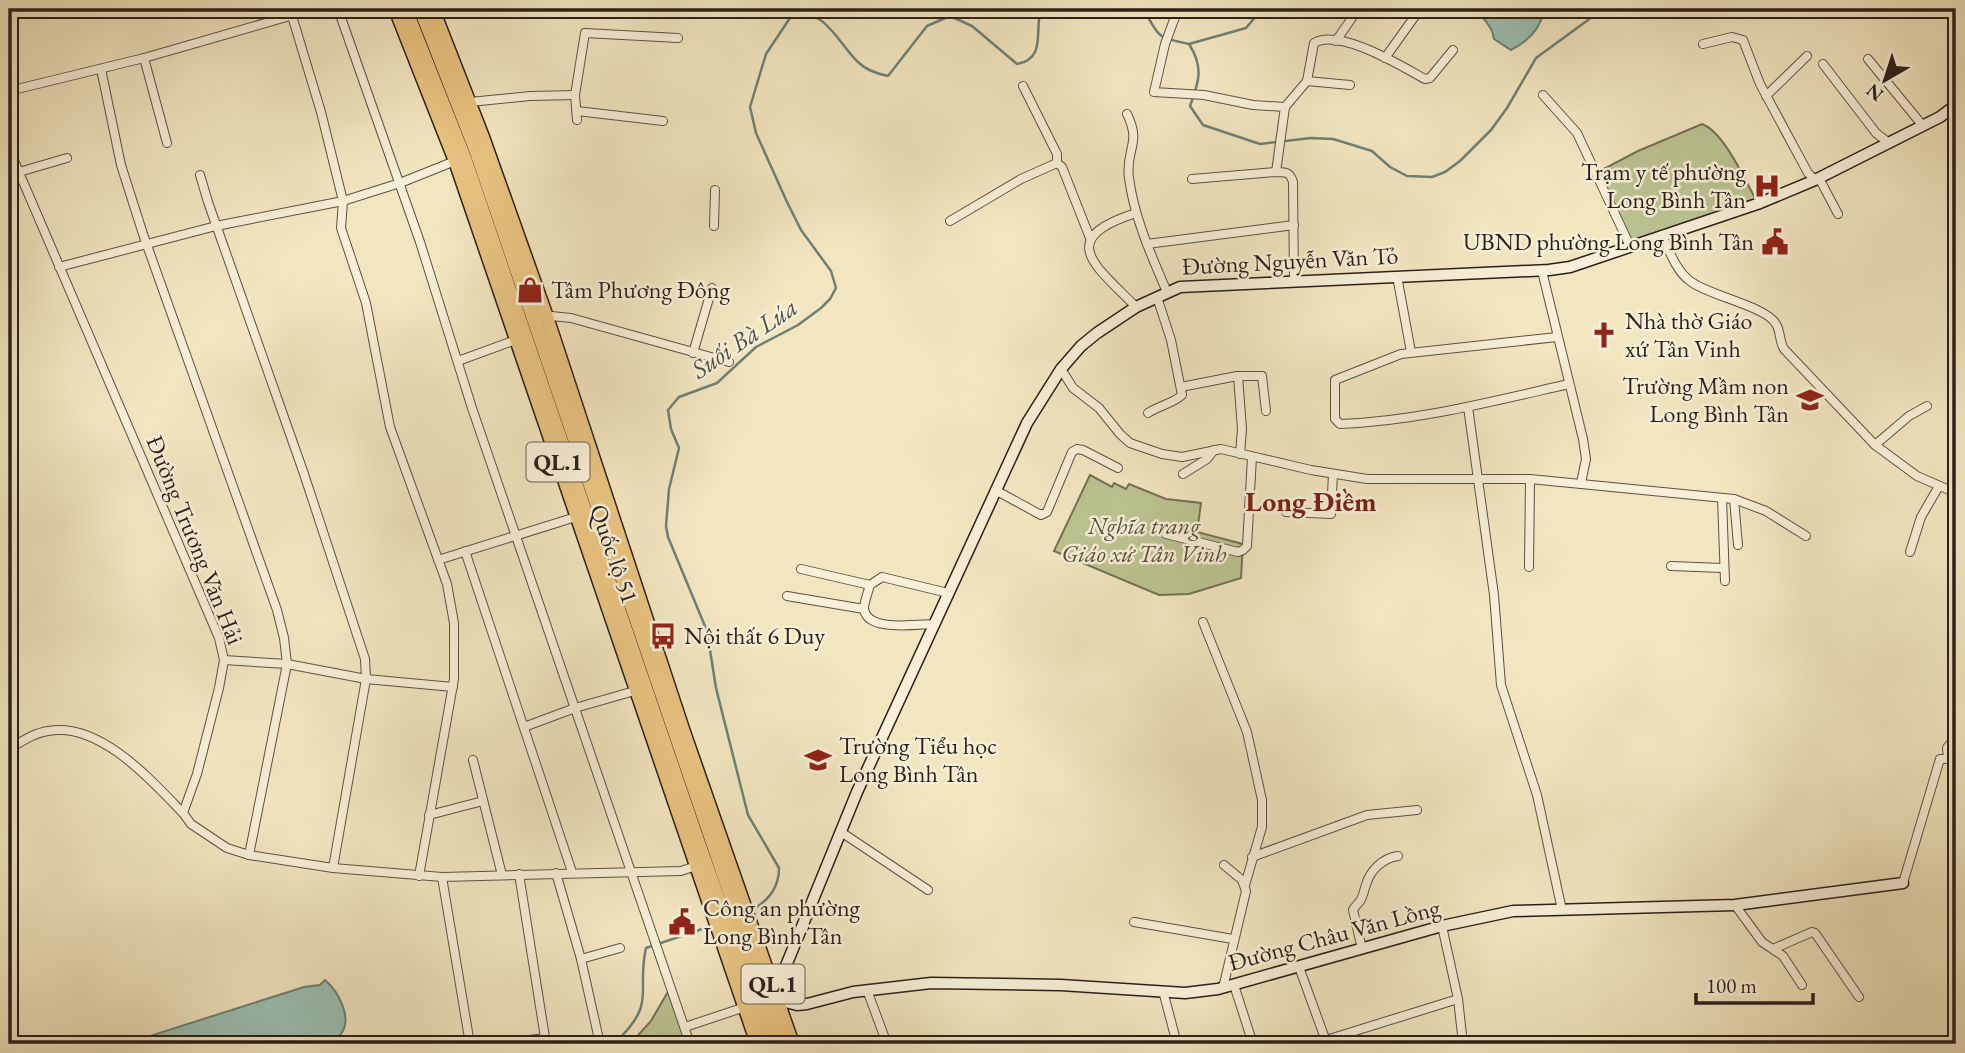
<svg xmlns="http://www.w3.org/2000/svg" width="1965" height="1053" viewBox="0 0 1965 1053" font-family="'EB Garamond',serif">
<style>
.green{fill:#bbc492;stroke:#737256;stroke-width:2}
.water{fill:#9bc0b2;stroke:#6e8075;stroke-width:2}
.lines{fill:none;stroke-linecap:round;stroke-linejoin:round}
.stream{stroke:#6e8075;stroke-width:2.5}
.street-casing{stroke:#5d5144;stroke-width:10}
.secondary-casing{stroke:#2b1f1a;stroke-width:13}
.primary-casing{stroke:#2b1f1a;stroke-width:15}
.highway-casing{stroke:#2b1f1a;stroke-width:17}
.street{stroke:#f7efd7;stroke-width:8}
.secondary{stroke:#f7efd7;stroke-width:10}
.primary{stroke:#e9c380;stroke-width:12}
.highway{stroke:#e9c380;stroke-width:14}
.labels{text-anchor:middle;stroke-width:5;stroke-linejoin:round;paint-order:stroke}
.shield{fill:#f7efd7;stroke:#685d53;stroke-width:2}
.shield-label{font-size:23px;font-weight:bold;fill:#2b1f1a}
.poi-label{font-size:24px;fill:#2b1f1a;stroke:#f7efd7;text-anchor:start}
.street-label{font-size:24px;fill:#2b1f1a;stroke:#f7efd7}
.park-label{font-size:24px;font-style:italic;fill:#56513e;stroke:#f7efd7}
.water-label{font-size:26px;font-style:italic;fill:#4d4f48;stroke:#f7efd7}
.quarter-label{font-size:28px;font-weight:bold;fill:#7a1f14;stroke:#f7efd7}
</style>
<rect width="100%" height="100%" fill="#f2e6c1"/>
<filter id="stains"><feTurbulence type="fractalNoise" baseFrequency=".00286" numOctaves="4"/><feColorMatrix values="0 0 0 0 .2 0 0 0 0 .09 0 0 0 0 .02 0 0 0 .5 -.17"/></filter>
<radialGradient id="worn" r=".72"><stop offset=".6" stop-color="#630" stop-opacity="0"/><stop offset="1" stop-color="#630" stop-opacity=".3"/></radialGradient>
<g class="green">
<path d="M1702,124C1724,132 1745,180 1756,200L1631,241L1598,172L1638,151Z"/>
<path d="M1090,475L1112,487L1114,483L1126,489L1129,484L1166,499L1201,503L1197,532L1243,544L1241,578L1189,594L1159,595L1054,551Z"/>
<path d="M669,990L687,1044H630L651,1021Z"/>
</g>
<g class="water">
<path d="M1469,9H1542L1544,11C1540,29 1527,42 1511,50L1494,39C1492,25 1481,14 1469,9Z"/>
<path d="M325,980C338,991 353,1018 341,1034C337,1039 332,1041 327,1043L132,1044L131,1042L304,987L320,985Z"/>
</g>
<g class="lines">
<g class="stream">
<path d="M1143,9C1161,38 1155,37 1189,44C1204,67 1199,82 1190,106L1203,125L1260,144L1311,138L1333,139L1372,151L1390,167L1407,176L1432,177L1445,172L1460,161L1491,130L1507,108L1536,58L1603,9"/>
<path d="M1189,44L1246,28L1257,15L1256,9"/>
<path d="M752,910C768,901 779,887 779,868L748,815L716,688L707,631L668,537L666,526L669,489L679,448L671,429L668,410L679,397L717,383L756,347L798,325L821,308L830,299L836,288L831,271L801,230L787,202L756,133L750,107L766,54L794,12C826,10 839,44 858,62C866,70 878,74 888,76L927,26L950,16L972,26L1017,64C1047,59 1034,29 1041,9"/>
<path d="M618,1044V1040C657,1001 636,993 646,948L714,925"/>
</g>
<g class="street-casing">
<g id="street">
<path d="M338,9L420,242L472,408L690,1044"/>
<path d="M1178,9L1165,44L1154,92L1204,95L1253,105L1285,107"/>
<path d="M566,11V9"/>
<path d="M292,16L321,112L343,201L341,228L366,303L390,427L447,584L454,623V679L419,876"/>
<path d="M1336,41L1358,9"/>
<path d="M1703,44L1732,37L1743,40L1760,84L1808,173L1815,180"/>
<path d="M144,58L167,143"/>
<path d="M1385,58L1420,9"/>
<path d="M1868,59L1923,126"/>
<path d="M1823,64L1876,133L1889,143"/>
<path d="M101,69L121,165L143,234L277,610L284,638L287,664L249,855"/>
<path d="M1307,81L1350,85"/>
<path d="M1023,86L1057,154V163"/>
<path d="M9,91L144,58L314,9"/>
<path d="M1543,95L1577,133L1630,246"/>
<path d="M1766,96L1807,56"/>
<path d="M470,102L530,96L575,95"/>
<path d="M577,111L663,121"/>
<path d="M1127,114C1142,144 1125,149 1129,178C1134,217 1151,255 1167,292"/>
<path d="M577,120L575,95L585,33L678,38"/>
<path d="M9,149L219,638L224,660L219,688L197,774L183,813L191,824L227,848L249,855L333,868L442,877L681,871L696,866"/>
<path d="M19,172L67,158"/>
<path d="M1276,172L1285,107L1307,81L1314,43C1340,28 1401,66 1425,79L1430,78L1453,50"/>
<path d="M200,175L208,202L303,471L365,659L366,679L333,868"/>
<path d="M1819,178L1838,214"/>
<path d="M1192,179L1276,172C1286,172 1290,172 1293,182L1294,282"/>
<path d="M1136,213C1055,239 1095,265 1136,307"/>
<path d="M950,221L1021,179L1057,163L1062,167L1090,238"/>
<path d="M714,226L715,190"/>
<path d="M1662,235C1669,250 1676,271 1690,281C1709,296 1766,306 1776,324C1781,332 1779,341 1784,349L1875,445L1917,476L1956,493"/>
<path d="M1147,244L1294,225"/>
<path d="M59,267L216,226L343,201L400,183L455,161"/>
<path d="M1542,271L1583,439L1586,459L1581,483"/>
<path d="M1397,276L1411,352"/>
<path d="M542,315L571,318L729,362"/>
<path d="M1557,337L1401,354L1335,380V419L1340,424C1417,421 1494,401 1569,384"/>
<path d="M693,353L712,288"/>
<path d="M458,361L521,338"/>
<path d="M1061,369L1073,388L1099,408L1120,434L1130,443L1162,454L1182,457L1221,449L1311,470L1367,479H1530L1734,499L1766,511L1806,536"/>
<path d="M1238,376L1242,429L1240,454"/>
<path d="M1181,387L1237,376H1262L1266,411"/>
<path d="M1468,407L1494,595L1501,685L1537,795L1562,910"/>
<path d="M1148,413C1158,406 1174,403 1182,395L1171,340L1157,297"/>
<path d="M1875,445L1909,416L1927,406"/>
<path d="M1183,474L1207,459L1214,450"/>
<path d="M995,490L1041,515L1047,512L1072,452L1077,449L1083,450L1118,468"/>
<path d="M1722,498L1725,581"/>
<path d="M1734,499L1738,545"/>
<path d="M1286,512L1331,514L1333,474"/>
<path d="M1166,534L1238,552L1243,550L1247,546L1252,457"/>
<path d="M465,551L572,872"/>
<path d="M1910,552L1921,517L1939,486"/>
<path d="M438,560L579,516"/>
<path d="M1671,566L1722,568"/>
<path d="M1529,567L1530,479"/>
<path d="M801,569L870,585"/>
<path d="M787,596L864,609"/>
<path d="M1203,622L1247,732L1262,800V827L1245,885"/>
<path d="M935,624C918,624 864,633 864,607C865,600 868,592 870,585L882,577L948,593"/>
<path d="M224,660L287,664L366,679L453,687"/>
<path d="M524,727L575,708L638,690"/>
<path d="M9,749C21,742 34,733 48,731C99,721 151,780 183,813"/>
<path d="M473,760L502,875"/>
<path d="M429,815L483,801"/>
<path d="M841,832L928,890"/>
<path d="M1252,857L1367,815L1417,810"/>
<path d="M556,873L581,959L600,1044"/>
<path d="M519,874L546,1044"/>
<path d="M442,877L470,1044"/>
<path d="M1903,883L1940,759H1948L1947,748L1950,744L1956,743"/>
<path d="M1735,905L1762,942L1783,956L1802,985"/>
<path d="M1134,922L1233,939"/>
<path d="M1442,926L1458,999L1463,1044"/>
<path d="M1362,949L1353,910C1355,906 1358,904 1360,901C1363,897 1364,890 1366,885C1370,870 1383,858 1398,856"/>
<path d="M1773,949L1812,932L1815,933L1859,997"/>
<path d="M581,959L620,948"/>
<path d="M1299,967L1327,1044"/>
<path d="M1234,985L1253,1044"/>
<path d="M1223,988L1246,891L1242,880L1224,865"/>
<path d="M867,990L887,1044"/>
<path d="M1163,991L1177,1044"/>
<path d="M685,1027L745,1007"/>
<path d="M1326,1040L1458,999"/>
<path d="M499,1044L545,1038"/>
</g>
</g>
<g class="secondary-casing">
<path id="secondary" d="M1903,883L1735,905L1513,911L1442,926L1218,989L1185,993L1061,985L931,983L853,992L807,1004L797,1005L778,1000L781,978L857,792L1027,423L1061,369L1081,346L1097,333L1136,307L1180,287L1549,270L1570,267L1760,203L1815,180L1940,117L1956,105"/>
</g>
<g class="primary-casing">
<g id="primary">
<path d="M395,9L455,161L757,1044"/>
<path d="M433,9L483,137L546,314L684,732L793,1044"/>
</g>
</g>
<g class="highway-casing">
<g id="highway">
<path d="M405,9L464,158L699,846L769,1044"/>
<path d="M421,9L477,152L782,1044"/>
</g>
</g>
<use href="#street" class="street"/>
<use href="#secondary" class="secondary"/>
<use href="#primary" class="primary"/>
<use href="#highway" class="highway"/>
</g>
<defs>
<g id="hospital-bare" transform="scale(2.1)"><path d="M-5-5h3v3.5h4V-5h3V5h-3V1.5h-4V5h-3Z" fill="#8f2418" stroke="#f7efd7" stroke-width="2.5" paint-order="stroke"/></g>
<g id="civic-bare" transform="scale(2.1)"><path d="M-.6-6.5H3V-4.5H.6V-3L4-1V1h2V6H-6V1h2V-1L-.6-3ZM-1.2 2.5V6h2.4V2.5Z" fill="#8f2418" stroke="#f7efd7" stroke-width="2.5" paint-order="stroke"/></g>
<g id="shop-bare" transform="scale(2.1)"><path d="M-5-2.5h2.3a2.7 3.5 0 0 1 5.4 0H5L5.5 6h-11ZM-1.5-2.5h3a1.5 2.3 0 0 0-3 0Z" fill="#8f2418" stroke="#f7efd7" stroke-width="2.5" paint-order="stroke"/></g>
<g id="church-bare" transform="scale(2.1)"><path d="M-1.2-6h2.4v3.5h3.3v2.4h-3.3V6h-2.4V-.1h-3.3v-2.4h3.3Z" fill="#8f2418" stroke="#f7efd7" stroke-width="2.5" paint-order="stroke"/></g>
<g id="school-bare" transform="scale(2.1)"><path d="M0-5L7-2L0 1L-7-2ZM-4 1L0 2.5L4 1V4Q0 6-4 4Z" fill="#8f2418" stroke="#f7efd7" stroke-width="2.5" paint-order="stroke"/></g>
<g id="bus-bare" transform="scale(2.1)"><path d="M-5-6H5V4H4V6H2V4H-2V6H-4V4H-5ZM-3.5-4V0h7V-4ZM-3.5 1.2v1.5H-2V1.2ZM2 1.2v1.5H3.5V1.2Z" fill="#8f2418" stroke="#f7efd7" stroke-width="2.5" paint-order="stroke"/></g>
</defs>
<g fill-rule="evenodd">
<use href="#hospital-bare" x="1767" y="186"/>
<use href="#civic-bare" x="1775" y="242"/>
<use href="#shop-bare" x="530" y="290"/>
<use href="#church-bare" x="1604" y="335"/>
<use href="#school-bare" x="1810" y="400"/>
<use href="#bus-bare" x="663" y="636"/>
<use href="#school-bare" x="818" y="760"/>
<use href="#civic-bare" x="682" y="922"/>
</g>
<g class="labels">
<g class="shield">
<rect x="526.5" y="442.5" width="63" height="39" rx="5"/>
<rect x="741.5" y="964.5" width="63" height="39" rx="5"/>
</g>
<g class="shield-label">
<text x="558" y="470">QL.1</text>
<text x="773" y="992">QL.1</text>
</g>
<g class="poi-label">
<text x="1746" y="180" text-anchor="end">Trạm y tế phường<tspan x="1746" dy="28">Long Bình Tân</tspan></text>
<text x="1754" y="250" text-anchor="end">UBND phường Long Bình Tân</text>
<text x="551" y="298">Tâm Phương Đông</text>
<text x="1625" y="329">Nhà thờ Giáo<tspan x="1625" dy="28">xứ Tân Vinh</tspan></text>
<text x="1789" y="394" text-anchor="end">Trường Mầm non<tspan x="1789" dy="28">Long Bình Tân</tspan></text>
<text x="684" y="644">Nội thất 6 Duy</text>
<text x="839" y="754">Trường Tiểu học<tspan x="839" dy="28">Long Bình Tân</tspan></text>
<text x="703" y="916">Công an phường<tspan x="703" dy="28">Long Bình Tân</tspan></text>
</g>
<g class="street-label">
<text transform="translate(1290 261) rotate(-3)" y="8">Đường Nguyễn Văn Tỏ</text>
<text transform="translate(195 540) rotate(68)" y="8">Đường Trương Văn Hải</text>
<text transform="translate(614 554) rotate(71)" y="8">Quốc lộ 51</text>
<text transform="translate(1334 935) rotate(-15)" y="8">Đường Châu Văn Lồng</text>
</g>
<g class="park-label">
<text x="1144" y="534">Nghĩa trang<tspan x="1144" dy="28">Giáo xứ Tân Vinh</tspan></text>
</g>
<g class="water-label">
<text transform="translate(744 338) rotate(-34)" y="9">Suối Bà Lúa</text>
</g>
<g class="quarter-label">
<text x="1311" y="511">Long Điềm</text>
</g>
</g>
<rect width="1965" height="1053" fill="none" stroke="#f2e6c1" stroke-width="35"/>
<rect x="10" y="10" width="1944" height="1032" fill="none" stroke="#2b1f1a" stroke-width="3.5"/>
<rect x="18" y="18" width="1930" height="1018" fill="none" stroke="#2b1f1a" stroke-width="2"/>
<g transform="translate(1885 80) rotate(219)" stroke="#f7efd7" stroke-width="5" paint-order="stroke">
<path d="M0-5L12 26L0 18L-12 26Z" fill="#2b1f1a"/>
<text y="-10" font-size="19" font-weight="bold" text-anchor="middle" fill="#2b1f1a">N</text>
</g>
<path d="M1696 993v10h117v-10" fill="none" stroke="#2b1f1a" stroke-width="3.5"/>
<text x="1706" y="993" font-size="21" fill="#2b1f1a" stroke="#f7efd7" stroke-width="5" paint-order="stroke">100 m</text>
<rect width="100%" height="100%" filter="url(#stains)"/>
<rect width="100%" height="100%" fill="url(#worn)"/>
</svg>
